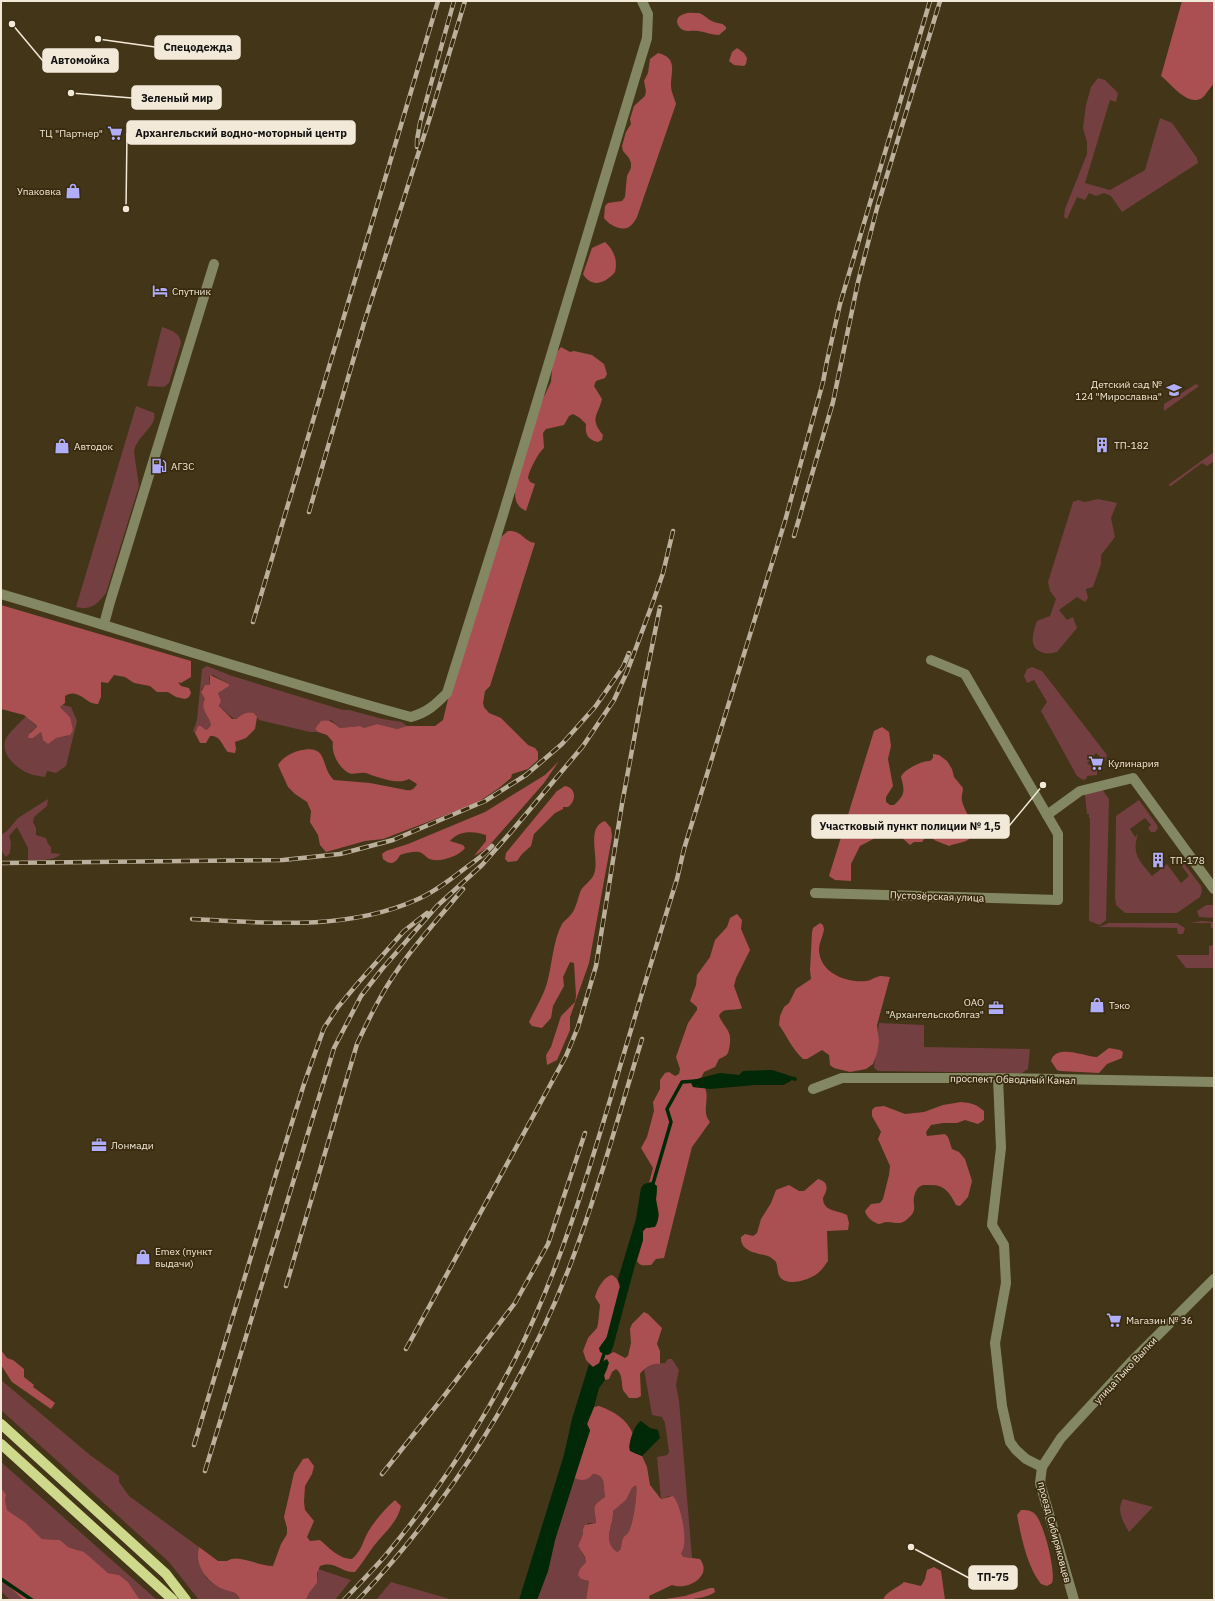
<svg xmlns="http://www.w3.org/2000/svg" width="1215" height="1601" viewBox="0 0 1215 1601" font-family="'IBM Plex Sans',sans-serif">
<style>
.green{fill:#733f40}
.forest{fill:#aa5053;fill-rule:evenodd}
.water{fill:#012807}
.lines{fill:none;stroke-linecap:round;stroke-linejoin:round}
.stream{stroke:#012807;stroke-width:3.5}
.minor{stroke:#838863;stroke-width:10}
.major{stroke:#cfd98b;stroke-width:10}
.rail-casing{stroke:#bab09b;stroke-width:4.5}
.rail{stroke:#392b0e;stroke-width:3;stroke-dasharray:9;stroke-linecap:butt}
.labels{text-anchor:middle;stroke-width:3.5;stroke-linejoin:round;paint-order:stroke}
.poi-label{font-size:10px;fill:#f2e9d8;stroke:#392b0e;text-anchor:start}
.street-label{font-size:10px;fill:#f2e9d8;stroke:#392b0e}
.leader{fill:none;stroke:#f2e9d8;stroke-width:1.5}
.callout-dot{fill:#f2e9d8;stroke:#392b0e;stroke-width:1.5}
.callout{fill:#f2e9d8;stroke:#f2e9d8;stroke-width:1.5}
.callout-label{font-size:11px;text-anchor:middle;font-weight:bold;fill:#111}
</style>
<rect width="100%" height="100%" fill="#433518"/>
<g class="green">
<path d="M1098,78L1105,80L1118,93L1116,102L1110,100L1085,183L1110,190L1145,170L1160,118L1172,123L1197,158L1198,163L1122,212L1111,196L1104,193L1096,196L1089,193L1085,200L1077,197L1067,219L1064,217L1065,209L1087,154V142L1083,128L1086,105L1091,87Z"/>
<path d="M162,327C170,330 180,332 181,343L169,383L164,387L147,386Z"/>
<path d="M1196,384L1199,386L1164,411V404Z"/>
<path d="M136,406L154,413C158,426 136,436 134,452L139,486L106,593C98,604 90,611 76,607Z"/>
<path d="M1214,452V461L1207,466L1202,463L1171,486L1168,485Z"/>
<path d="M1098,499L1117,503L1111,518L1115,537L1101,555V564L1093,587L1086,589L1088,598L1085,602L1077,597L1059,610L1067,620L1073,617L1077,628L1057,652C1053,653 1048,654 1044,653C1027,648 1033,633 1037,621L1050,616L1056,599L1050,591L1048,582L1073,502L1078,500L1085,502Z"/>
<path d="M207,666L232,676L343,710H349L383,719L402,722L407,726L397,729L377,724L364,728L360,726L340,728L331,720L315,729L318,732H310L259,720L254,713C243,712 242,718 234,719L220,707V699L218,693L229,684L213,675L209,677L210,685H205L201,690L205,699C199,709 209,715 211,725L208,730H206L201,726H198L195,733L193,731L197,720L202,669Z"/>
<path d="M1032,667L1042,671L1107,755L1105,761L1096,753L1087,763L1097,771V775L1087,776L1086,779L1083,780L1077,776L1041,711L1047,702L1034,680L1027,683L1024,676L1027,669Z"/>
<path d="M63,705L71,707L77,721L66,766L56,773L47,771L45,777C41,776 37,776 33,775C20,771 1,757 5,741C7,734 21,722 26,716L37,727L30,732L33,738L41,732L42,738L68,736L70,717L60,707Z"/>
<path d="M1102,789L1109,799L1106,920L1100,925L1089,921L1090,818H1089V814H1087L1085,795L1088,792Z"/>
<path d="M48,799L47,806L34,817L33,822L36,828V835L46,838L48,844L51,847V853L61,854C52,862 40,859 29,861L28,859V848L17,827L9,836L11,842L10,853L6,857C0,851 1,844 1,835L7,831L18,818Z"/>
<path d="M1139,800L1157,825L1158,828L1155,832H1151L1148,828L1151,825L1145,818L1130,829L1135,837L1138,834C1131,854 1140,861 1152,876L1167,864L1181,883L1189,876L1176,858L1182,861L1201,886L1202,891L1200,897L1177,913H1125L1116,905L1115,898L1116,816Z"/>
<path d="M1206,905H1214V918L1199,917L1197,911Z"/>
<path d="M1201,921L1214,922V968H1186L1176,955H1209V946L1213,945V928H1211V923H1191Z"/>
<path d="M1109,923H1177L1185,928L1183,934H1178L1177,928L1099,927Z"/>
<path d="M879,1023L924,1025V1047L1030,1049L1028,1069L1022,1073L878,1071L874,1068Z"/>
<path d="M668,1359H672L679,1370L676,1385L679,1400L692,1558L684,1557L681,1554C686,1538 684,1515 675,1499L669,1496L661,1499L657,1457L667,1455L669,1452L665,1423L662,1417L652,1415L644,1369L654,1364L665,1363Z"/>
<path d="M1,1380L90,1455L119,1476V1482L129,1496L199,1547C197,1554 199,1558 201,1565C202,1568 203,1571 204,1574C211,1588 236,1588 240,1600H199L169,1562L1,1410Z"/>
<path d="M1,1462L157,1600H140L128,1582L119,1575L108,1573L79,1550L68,1547L60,1540L42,1539L26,1523L7,1510L3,1490L1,1491Z"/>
<path d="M593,1474L601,1476L604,1480C605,1485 606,1492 605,1497C590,1507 595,1508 596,1523H588L583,1529V1534L578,1546L585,1558L586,1562L583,1566L581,1579L589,1581L586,1600H537L548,1571L555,1540L574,1478C580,1480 588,1480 593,1474Z"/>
<path d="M636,1485C638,1492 633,1524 629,1531C628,1534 625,1535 623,1538C621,1542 622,1546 620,1550L617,1552C601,1540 614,1526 613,1511L626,1500L632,1488Z"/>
<path d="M1123,1499L1153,1507L1129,1532C1123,1522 1116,1510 1123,1499Z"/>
<path d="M318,1569L351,1580L335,1600H306L309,1593L317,1583Z"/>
<path d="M1,1582L9,1586L23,1600H10L1,1591Z"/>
<path d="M391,1582L453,1600H376Z"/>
</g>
<g class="forest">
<path d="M1182,1H1214V84C1209,88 1207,94 1202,98C1187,107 1171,83 1161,76Z"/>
<path d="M699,13C705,15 708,20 714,22C719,24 722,22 726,27V29L719,35C712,35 706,32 698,31C693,30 688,32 683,30C676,26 674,17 684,14C688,12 694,13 699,13Z"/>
<path d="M737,48L744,53L747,58L746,64L744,66L734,65L729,61L732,52Z"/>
<path d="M658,53C678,58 671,71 671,86C671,92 675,99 676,104L637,217C635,221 632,225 629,227C621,232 608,224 604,218L605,206L608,203L622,201L625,197L627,176L631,168V163L629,158L623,151L622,146L626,132L631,124L630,119L634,106L645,96L646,91L644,81L648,73L650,59Z"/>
<path d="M605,242C614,250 618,261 615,272C605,284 591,288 583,274L592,248Z"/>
<path d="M561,347L570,352L574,351L592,355L604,364L607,374L605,378L596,381L594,386L602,399C598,416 589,418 603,435L602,440L598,442C587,440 585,433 586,424L580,418L573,414L569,416L564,425L546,429L543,433L544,448C538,453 529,471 528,478L530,482L535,484L526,511C516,506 515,500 515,490L542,401L551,382L553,357Z"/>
<path d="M508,531C522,530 523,541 535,543L490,686L485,691L483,703L484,707L489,713L501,718L528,745L535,748L538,752V760L528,769L512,774L511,778L499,788L475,804L467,807L383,839L365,841L326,852L320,845L318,835L310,822L311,811L307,802L295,794L288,787L278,765C282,758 291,753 298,751C330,743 319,766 334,780L370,783L406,790C412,791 414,789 417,784L409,779C398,785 382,778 371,775C369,774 367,773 365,773C358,772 353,776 347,772C338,766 331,752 333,742L327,735L318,732L315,729L321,721C330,719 333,723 340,728L360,726L364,728L377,724L397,729L407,726H435L443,720L450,691L501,537Z"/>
<path d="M1,605L191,661V677L181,683L178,682L181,686L189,688L191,693L189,697L185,699L176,697L168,692H157L150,686L134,683L125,677L114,675L108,683L101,682V697L98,704C86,705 79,687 65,696V703L60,707L70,717L73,730L70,735L56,738L48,744L43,740L41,732L33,738H28L29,734L37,727L36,725L24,715L1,709Z"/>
<path d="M210,675L229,684V686L218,693L221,701L219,706L232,719H236C242,715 246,711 254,713L257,717L255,729L246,738L235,742L236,749L235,753L228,752C222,746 221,735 210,736L206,743H200L195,733L198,726H201L206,730L208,729L211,725C209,715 199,709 205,699L201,692L205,685H210Z"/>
<path d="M882,727L889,732L891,746L888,759L893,786L886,797V802L890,805H894C905,795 905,791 901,777C903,770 923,760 930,761L933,758V754L939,755L947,761L952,769L954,777L963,788C963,792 961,797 962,801C964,811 978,828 970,838C966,843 955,843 949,846L934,840L931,834L927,835L922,842H914L910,845L901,837L883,834L860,846L851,864V881L835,880L829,876L874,731Z"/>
<path d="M559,761L544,783L487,848L474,856L486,841V835C474,831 459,830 450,841L463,845L465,848C460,856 438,863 430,859C426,858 424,853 419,852C414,851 406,853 400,855C396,863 391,866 383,859L382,854L386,851L408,844L485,812L545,775Z"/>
<path d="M565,786C577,788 576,801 568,807H563V809L555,813L534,834L531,846L522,854L517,861L508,862L505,859L506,853L557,791Z"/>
<path d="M605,821L611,828L612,837L589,963L570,1017V1030L557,1060L547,1065L546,1055L551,1047L561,1016L575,1002L576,996L574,963L570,962L563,977L564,986L553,1006L551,1018L542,1028L532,1026L529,1022C535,1009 543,997 547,983C552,966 553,940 562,924C566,919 571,916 574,910C577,904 578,897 581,890C585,884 592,880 594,874C600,859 585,827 605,821Z"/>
<path d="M737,914L742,920L741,929L750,950L736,978L734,986L742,1008C734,1012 723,1006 719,1016C726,1031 733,1030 729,1049C728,1056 725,1056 719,1059L715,1067L704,1072L701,1078L694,1080L693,1087L705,1088C710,1099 701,1112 710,1122L692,1147L664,1258L656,1259L651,1265C644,1265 641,1267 637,1261L643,1240V1231L646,1228H650L658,1219L659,1214L656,1200L657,1191L652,1182L649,1183L653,1168L641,1148L647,1137L654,1111L653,1102L660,1089V1080L665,1073L669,1072L675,1076L679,1074L680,1069L676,1057L688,1023L697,1010V1007L690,1001L696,985L697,975L710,957L715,940L727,927L730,918Z"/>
<path d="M820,923L823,925L824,929C823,936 819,943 819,950C820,973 846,983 866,981C870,981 873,978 877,977C881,975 886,977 890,977L877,1025L879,1042L877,1053L873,1064L866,1069L850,1072L834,1068L830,1065L829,1055L822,1050L807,1059H803C792,1049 787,1036 779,1025L780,1016L784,1007L789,1003L796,989L811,979L810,970L812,932L813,928Z"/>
<path d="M1109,1048L1120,1050L1123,1052L1122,1058L1107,1064L1099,1073L1060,1071L1057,1070L1051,1061C1056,1043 1085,1057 1097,1057Z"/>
<path d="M961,1102C971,1103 976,1104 984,1111V1120L978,1124L965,1120L957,1123H943L931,1125L926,1132L927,1136L945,1134L948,1137L952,1149L959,1152L965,1159L972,1181L968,1197L960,1206L956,1205C949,1191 944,1184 928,1185C923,1185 919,1185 916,1191C909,1206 922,1208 905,1221C898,1225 894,1222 887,1222C884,1222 881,1224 878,1224C872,1221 867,1218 865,1211L871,1204L880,1203L883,1199L889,1175L890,1166L878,1139L881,1132L872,1116V1110L875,1107L884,1106L905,1114L924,1112L943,1105Z"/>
<path d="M818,1179C829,1182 828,1189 823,1198C823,1212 838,1210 847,1215L849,1223L848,1230L827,1231L828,1261C825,1265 822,1270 818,1273C810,1280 787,1287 780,1277C777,1273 778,1267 776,1262C774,1260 771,1257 768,1256C758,1253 740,1252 741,1237L745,1234L753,1236L757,1233L761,1219L771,1203L776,1190L789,1185L799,1191H804Z"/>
<path d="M611,1275C631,1280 613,1337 601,1345L607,1355L614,1352L625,1358L628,1356L631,1343L630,1329L632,1324L644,1312L648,1314L662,1328L657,1344L660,1351V1364C653,1363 644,1368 640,1374L641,1396L637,1398H629C628,1396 624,1392 623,1390C621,1382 623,1374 616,1369L612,1372L609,1379L605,1380L604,1376L608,1367L599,1363L593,1367L586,1360L583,1351L588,1338L597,1328L598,1324L600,1305L595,1297C597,1289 603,1278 611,1275Z"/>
<path d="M1,1350L7,1358L13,1360L24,1369V1377L34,1385L33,1387L55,1403L51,1409L12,1382L1,1365Z"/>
<path d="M599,1406C613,1411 627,1419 633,1434L629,1447L634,1453L642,1456L647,1467L650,1485L661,1499L673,1496C681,1505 686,1533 684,1545C684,1548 682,1551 681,1554L684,1557L700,1559C713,1576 688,1591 672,1585L649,1596L650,1600H651H586L589,1581L581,1579L578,1575L580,1569L586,1562L585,1557L578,1546L583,1534V1529L585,1525L596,1523C595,1507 590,1507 605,1497C605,1493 604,1491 604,1487C604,1479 602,1475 593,1474C587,1481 582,1481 574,1478L590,1431L587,1424L594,1407ZM636,1485C638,1492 633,1524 629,1531C628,1534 625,1535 623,1538C621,1542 622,1546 620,1550L617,1552C601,1540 614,1526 613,1511L626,1500L632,1488Z"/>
<path d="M308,1458L314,1466L312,1474L305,1486L304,1502L305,1510L314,1521L307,1537L310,1541L320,1540C329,1548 339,1559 352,1559C362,1550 362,1543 368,1532C375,1520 385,1509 395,1500L401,1506C398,1522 383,1534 373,1547C367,1555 362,1564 355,1572C341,1573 336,1560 320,1566L317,1573V1583L309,1593L306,1600H240C237,1591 230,1592 223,1589C207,1582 194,1565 199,1547L218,1561H227C238,1553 257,1566 273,1566L281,1544L287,1534V1528L284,1517L294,1473L303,1459Z"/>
<path d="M3,1490L6,1495L5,1500L7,1510L26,1523L42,1539L60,1540L68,1547L84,1552L108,1573L119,1575L128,1582L140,1600H23L9,1586L1,1582V1491Z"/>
<path d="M1021,1510C1026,1510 1031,1510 1035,1514C1044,1523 1056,1572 1052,1583L1047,1586L1041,1584C1027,1567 1021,1536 1017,1515Z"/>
<path d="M934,1567L941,1571L945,1600H883C886,1591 898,1588 904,1582L921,1586L925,1579L927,1570Z"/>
<path d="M710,1588H714L715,1592C703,1601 675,1600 659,1600L685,1596Z"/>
</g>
<g class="water">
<path d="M772,1070L788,1075L791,1079V1081L783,1085H755L710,1089L693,1087L691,1083L693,1080L720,1073L739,1075L743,1071Z"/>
<path d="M652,1182L657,1186C657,1191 656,1195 656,1199C657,1209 661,1218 655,1227L646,1228L643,1231V1240L635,1265L613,1347L610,1354L607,1355L600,1352L599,1348L612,1330L620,1297L621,1289L618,1279L636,1219L641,1188L644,1184Z"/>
<path d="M607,1359L609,1363L604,1375L605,1380L599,1388L594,1407L587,1424L590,1430L555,1540L548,1571L537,1600H519L564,1455L572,1419L589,1364L593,1367Z"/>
<path d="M641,1421L650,1428L658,1430L660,1438L642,1456L630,1451C628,1443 634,1425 641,1421Z"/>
</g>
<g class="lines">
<g class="stream">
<path d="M786,1077L795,1079"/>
<path d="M652,1187L671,1122L667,1109L682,1082L696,1081"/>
<path d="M608,1339L621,1289"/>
<path d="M600,1366L605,1351"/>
<path d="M1,1579L32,1600"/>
</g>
<g class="minor">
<path d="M1,594C138,634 273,680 411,717C428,712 435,705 447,693L502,518L647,38L648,14L642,1"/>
<path d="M104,624L110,602L214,264"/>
<path d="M1047,815L1080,791L1133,778L1214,889"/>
<path d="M815,893L1058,900V834L965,674L931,660"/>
<path d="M998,1078L1001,1148L992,1225L1004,1245L1006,1283L995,1343L1002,1406L1010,1442L1016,1450L1026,1459L1042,1467"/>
<path d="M813,1089L842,1078H998L1214,1082"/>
<path d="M1074,1600L1040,1483L1042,1467L1061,1438L1132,1361L1214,1279"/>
</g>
<g class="major">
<path d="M1,1424L166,1574L186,1600"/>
<path d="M1,1444L173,1600"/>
</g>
<g class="rail-casing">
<g id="rail">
<path d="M417,147V140L420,123L454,1"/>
<path d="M309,512L364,323L430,117L465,1"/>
<path d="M794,536L833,402L858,282L877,208L940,1"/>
<path d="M253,622L438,1"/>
<path d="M1,863L283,860L340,854L393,840L485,801L526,775L562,744L595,707L623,667L629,653"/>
<path d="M192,919C266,923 346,931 416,900C433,893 450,880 464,869C474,862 484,855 492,846"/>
<path d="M286,1286L357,1044C364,1029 371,1014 379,1000C401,959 434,924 463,889"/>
<path d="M406,1349L566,1056L578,1027L596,966L622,804L642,696L660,607"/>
<path d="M194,1445L276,1174L304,1084L324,1028L338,1007L358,983L404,931L427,913"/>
<path d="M205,1471L334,1048L361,996L382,969L437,906L482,865L511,832L583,746L614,700L627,672L653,602L663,573L673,531"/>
<path d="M382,1474L441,1400L515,1303L548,1244L585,1133"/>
<path d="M344,1600C358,1585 372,1571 385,1556C436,1495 480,1427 516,1357C560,1269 588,1174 616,1080C636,1013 656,946 677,879L684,849L785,521L823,382L827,361L840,304L930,1"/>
<path d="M358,1600C452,1500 528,1381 575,1252C601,1182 620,1110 642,1039"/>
</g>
</g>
<use href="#rail" class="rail"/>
</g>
<defs>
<g id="supermarket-bare" transform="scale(1.2)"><path d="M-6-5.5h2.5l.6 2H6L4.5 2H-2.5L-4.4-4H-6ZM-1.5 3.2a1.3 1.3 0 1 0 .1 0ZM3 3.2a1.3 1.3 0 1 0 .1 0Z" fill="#b0aefa" stroke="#392b0e" stroke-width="2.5" paint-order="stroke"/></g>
<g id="shop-bare" transform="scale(1.2)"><path d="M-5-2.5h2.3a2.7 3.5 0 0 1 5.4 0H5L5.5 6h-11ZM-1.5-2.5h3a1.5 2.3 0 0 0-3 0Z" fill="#b0aefa" stroke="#392b0e" stroke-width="2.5" paint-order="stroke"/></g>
<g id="hotel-bare" transform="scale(1.2)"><path d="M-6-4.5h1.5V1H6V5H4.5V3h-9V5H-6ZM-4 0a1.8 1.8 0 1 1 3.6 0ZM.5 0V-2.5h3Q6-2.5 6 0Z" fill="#b0aefa" stroke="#392b0e" stroke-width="2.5" paint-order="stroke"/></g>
<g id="school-bare" transform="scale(1.2)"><path d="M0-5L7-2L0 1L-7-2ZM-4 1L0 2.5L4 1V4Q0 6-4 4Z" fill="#b0aefa" stroke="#392b0e" stroke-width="2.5" paint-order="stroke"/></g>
<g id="building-bare" transform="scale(1.2)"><path d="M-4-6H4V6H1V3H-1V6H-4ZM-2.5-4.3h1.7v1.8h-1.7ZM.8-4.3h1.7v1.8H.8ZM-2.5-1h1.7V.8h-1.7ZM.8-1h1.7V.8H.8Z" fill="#b0aefa" stroke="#392b0e" stroke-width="2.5" paint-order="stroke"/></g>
<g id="fuel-bare" transform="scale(1.2)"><path d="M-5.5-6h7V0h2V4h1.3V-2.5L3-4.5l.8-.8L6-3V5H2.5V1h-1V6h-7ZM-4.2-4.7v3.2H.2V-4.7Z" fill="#b0aefa" stroke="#392b0e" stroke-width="2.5" paint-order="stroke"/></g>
<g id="office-bare" transform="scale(1.2)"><path d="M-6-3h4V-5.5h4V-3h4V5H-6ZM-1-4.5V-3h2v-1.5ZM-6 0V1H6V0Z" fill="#b0aefa" stroke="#392b0e" stroke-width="2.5" paint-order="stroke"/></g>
</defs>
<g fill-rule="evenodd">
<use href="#supermarket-bare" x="115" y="133"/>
<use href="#shop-bare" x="73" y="191"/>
<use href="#hotel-bare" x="160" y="291"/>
<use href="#school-bare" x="1174" y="390"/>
<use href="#building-bare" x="1102" y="445"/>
<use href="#shop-bare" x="62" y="446"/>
<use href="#fuel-bare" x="159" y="466"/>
<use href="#supermarket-bare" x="1096" y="763"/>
<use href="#building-bare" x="1158" y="860"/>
<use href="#shop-bare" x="1097" y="1005"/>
<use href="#office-bare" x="996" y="1008"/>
<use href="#office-bare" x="99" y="1145"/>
<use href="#shop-bare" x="143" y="1257"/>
<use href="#supermarket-bare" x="1114" y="1320"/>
</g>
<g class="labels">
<g class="poi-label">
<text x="103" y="137" text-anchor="end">ТЦ "Партнер"</text>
<text x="61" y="195" text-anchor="end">Упаковка</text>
<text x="172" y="295">Спутник</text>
<text x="1162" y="388" text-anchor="end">Детский сад №<tspan x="1162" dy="12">124 "Мирославна"</tspan></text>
<text x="1114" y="449">ТП-182</text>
<text x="74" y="450">Автодок</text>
<text x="171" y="470">АГЗС</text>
<text x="1108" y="767">Кулинария</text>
<text x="1170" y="864">ТП-178</text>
<text x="984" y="1006" text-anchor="end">ОАО<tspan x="984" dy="12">"Архангельскоблгаз"</tspan></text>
<text x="1109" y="1009">Тэко</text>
<text x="111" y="1149">Лонмади</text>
<text x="155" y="1255">Emex (пункт<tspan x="155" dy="12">выдачи)</tspan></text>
<text x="1126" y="1324">Магазин № 36</text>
</g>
<g class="street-label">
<text transform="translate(937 896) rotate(2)" y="4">Пустозёрская улица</text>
<text transform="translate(1013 1079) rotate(1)" y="4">проспект Обводный Канал</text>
<text transform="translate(1125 1370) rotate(-47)" y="4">улица Тыко Вылки</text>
<text transform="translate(1055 1532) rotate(75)" y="4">проезд Сибиряковцев</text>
</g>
</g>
<path class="leader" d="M98 39L155 47M12 24L43 61M71 93L132 98M126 209L127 133M1043 785L1009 826M911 1547L969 1578"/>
<g class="callout-dot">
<circle cx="98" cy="39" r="4"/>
<circle cx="12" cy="24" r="4"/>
<circle cx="71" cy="93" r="4"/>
<circle cx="126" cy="209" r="4"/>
<circle cx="1043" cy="785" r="4"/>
<circle cx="911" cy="1547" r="4"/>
</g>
<g class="callout">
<rect x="155" y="36" width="85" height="23" rx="4"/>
<rect x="43" y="49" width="75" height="23" rx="4"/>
<rect x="132" y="86" width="89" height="23" rx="4"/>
<rect x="127" y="121" width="228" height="23" rx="4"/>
<rect x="812" y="815" width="197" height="23" rx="4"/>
<rect x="969" y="1566" width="48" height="23" rx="4"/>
</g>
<g class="callout-label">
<text x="198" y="51">Спецодежда</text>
<text x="80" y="64">Автомойка</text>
<text x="177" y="102">Зеленый мир</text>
<text x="241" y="137">Архангельский водно-моторный центр</text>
<text x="910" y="830">Участковый пункт полиции № 1,5</text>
<text x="993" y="1581">ТП-75</text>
</g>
<rect width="1215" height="1601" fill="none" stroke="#f2e9d8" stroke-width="4"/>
</svg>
